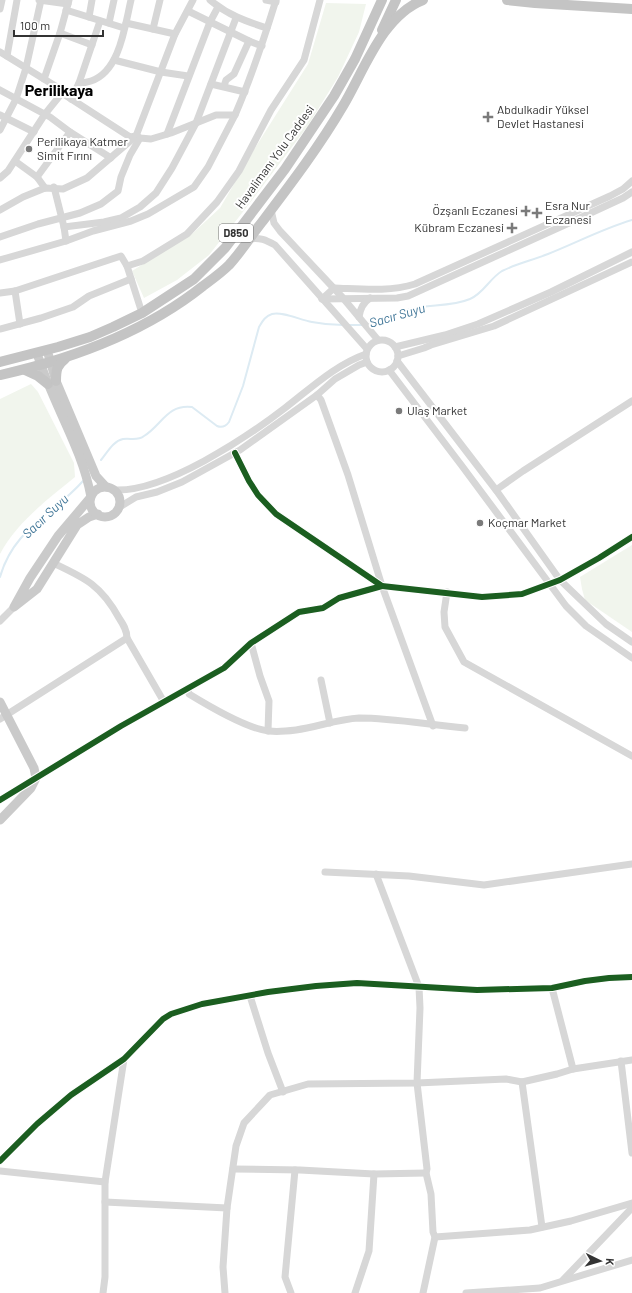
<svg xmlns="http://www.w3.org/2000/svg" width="632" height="1293" viewBox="0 0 632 1293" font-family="Barlow,sans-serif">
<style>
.green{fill:#f1f5ed}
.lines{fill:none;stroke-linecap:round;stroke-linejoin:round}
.stream{stroke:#ddebf3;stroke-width:2}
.minor{stroke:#d7d7d7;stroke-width:7}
.major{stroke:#cacaca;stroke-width:9}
.highway{stroke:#c4c4c4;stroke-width:10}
.cycleway-casing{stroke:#fff;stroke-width:8}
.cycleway{stroke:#1b5e20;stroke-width:6}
.poi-dot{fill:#7a7a7a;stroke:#fff;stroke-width:1.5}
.labels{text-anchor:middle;stroke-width:4;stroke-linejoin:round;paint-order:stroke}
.shield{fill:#fff;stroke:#707070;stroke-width:1}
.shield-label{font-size:11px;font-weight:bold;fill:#333}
.poi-label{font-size:12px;fill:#333;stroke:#fff;text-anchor:start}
.street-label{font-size:12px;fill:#333;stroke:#fff}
.water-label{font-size:13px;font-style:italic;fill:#3f7597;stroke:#fff}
.district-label{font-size:16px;font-weight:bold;fill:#000;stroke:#fff}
</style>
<rect width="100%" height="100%" fill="#fff"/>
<g class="green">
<path d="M326,3L366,4L359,32L338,77L307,127L246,208L209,255L177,280L144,298L132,271L193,233L220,208L255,148L308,64Z"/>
<path d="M31,384L38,392L74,463L75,477C48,499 17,522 0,554V399Z"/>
<path d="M632,545V632L585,600L582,589L580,577Z"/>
</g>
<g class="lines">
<g class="stream">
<path d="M350,325H363"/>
<path d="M368,325C383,322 395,313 410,309C430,304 451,307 470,299C484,293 489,279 502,271C516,264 533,260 548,254C576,243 602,229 632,220"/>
<path d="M101,460C107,453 113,441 123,439C131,438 138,441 144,436C162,425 167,404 192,407L217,426C222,428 226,426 229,422L243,386L259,327C262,322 265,316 272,314C282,311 300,320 312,322C322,324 333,325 343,325"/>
<path d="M0,577C14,528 52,516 83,481"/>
</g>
<g class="minor">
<path d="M39,0L68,4"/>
<path d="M210,0C228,15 245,21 267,28"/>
<path d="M266,0L276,2"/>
<path d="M0,9L2,0"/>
<path d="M66,10L124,28"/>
<path d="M188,11L249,41L262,46"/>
<path d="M89,17L92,0"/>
<path d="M109,23L114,0"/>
<path d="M126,23L175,34"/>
<path d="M153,29L160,0"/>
<path d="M60,33L92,45"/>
<path d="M0,52L57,87L62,93L130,137L136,136L140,138L151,139L171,133L216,115H235C251,78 264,39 276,0"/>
<path d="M7,56L17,0"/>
<path d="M114,60L161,72L188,76"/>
<path d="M44,79L60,33L69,0"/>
<path d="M79,83L100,21"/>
<path d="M211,84L245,92"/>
<path d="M224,86L226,80L234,74L249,41"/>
<path d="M0,90L50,117L70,132L111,158"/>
<path d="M71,99L79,83C83,83 88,82 91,81C120,72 125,25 131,0"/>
<path d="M0,115L34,132"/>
<path d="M0,130L16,99L26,68L41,0"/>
<path d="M167,134L210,22L218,7"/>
<path d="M15,161L37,177L45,188"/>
<path d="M37,177L70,132"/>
<path d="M0,178L8,171L45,114L62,93"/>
<path d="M54,187L64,227L66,241"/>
<path d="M0,210L23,197L45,188L63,189L87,178L136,136L175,34L193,0"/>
<path d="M271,210L274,223L280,231L343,298L378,340"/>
<path d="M64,227L104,222L121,218L140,207L156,193L172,168L196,123L236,18"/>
<path d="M0,237L38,224L80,213L101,204L118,191L121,177L130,155L140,138"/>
<path d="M249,239C260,237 266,240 275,245L367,349"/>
<path d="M0,260L66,241L93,231L131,221L148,214L194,187L208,167L235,115"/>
<path d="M15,291L20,324"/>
<path d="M0,293L15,291L121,256L127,266"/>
<path d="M322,299L334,288C362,289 389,292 415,284L610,196L623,189L632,181"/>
<path d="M322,299L397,298L408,296L569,223L623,198L632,192"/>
<path d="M142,313L127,266L143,261L187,234L217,202L239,171L271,110L304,60L320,0"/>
<path d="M359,317C360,309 364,302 370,298"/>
<path d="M0,329L41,318L73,307L89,296L131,279"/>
<circle cx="382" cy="356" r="16"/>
<path d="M395,347L445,335L478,324L551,292L632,252"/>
<path d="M398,356L424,348L431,345L494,326L632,262"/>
<path d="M397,361L496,490L560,580L606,624L632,642"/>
<path d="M389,370L462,466L566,606L586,626L632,658"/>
<path d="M317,395L321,400L348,475L382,586L433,726"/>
<path d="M235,453L249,481L258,495L276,514L382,586L482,597L522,594L560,580L599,558L632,537"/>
<path d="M115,490C165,492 246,438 285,408C311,388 335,365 366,354"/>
<path d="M496,490L523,471L632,401"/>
<path d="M118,508L136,497L157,492L182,482L240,450L317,395L335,379L359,365L367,362"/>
<path d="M447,592L444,612L445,627L464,662L632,756"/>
<path d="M0,621L14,607"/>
<path d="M127,638L164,702"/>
<path d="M251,643L260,676L269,701L268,731"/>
<path d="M321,680L330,723"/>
<path d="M188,688L189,694C207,705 248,729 269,731C277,732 288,731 296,730C317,727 338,719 359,718C394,718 429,725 465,728"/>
<path d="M0,719L127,638C127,630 123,624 119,618C101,585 85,578 53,563"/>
<path d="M0,800L121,726L224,668L251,643L299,612L323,608L339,598L382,586"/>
<path d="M325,872L409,876L484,885L632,864"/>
<path d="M376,874L419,987L420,1008L417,1083L427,1169L426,1173L431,1194L433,1232L435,1237L423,1293"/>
<path d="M552,988L573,1069"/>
<path d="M250,996L268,1053L283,1092"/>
<path d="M621,1061L632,1153"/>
<path d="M522,1082L542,1227"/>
<path d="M0,1161L37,1124L71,1095L124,1059L163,1019L171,1014L202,1004L268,992L316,986L357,983L477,990L552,988L585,981L609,978L632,977"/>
<path d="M233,1169L300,1170L374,1174L426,1173"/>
<path d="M0,1171L105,1182"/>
<path d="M105,1202L227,1208"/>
<path d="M435,1237L530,1230L571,1221L632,1203"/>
<path d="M563,1280L632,1208"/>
<path d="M103,1293L105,1277V1182L124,1059"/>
<path d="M225,1293L223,1267L227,1208L236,1146L244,1123L270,1095L308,1084L417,1083L506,1079L522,1082L557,1074L573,1069L632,1060"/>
<path d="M291,1293L285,1277L295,1170"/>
<path d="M355,1293L369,1251L374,1174"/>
<path d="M466,1293L540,1288L632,1260"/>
</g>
<g class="major">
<path d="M47,350L56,381L96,476L106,487"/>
<path d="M37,353C52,403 82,447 91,497L58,536L30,578L14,607L37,589L77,525L89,517L98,514"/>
<circle cx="105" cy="502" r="15"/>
<path d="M0,702L34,768L36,778L31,788L0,820"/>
</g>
<g class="highway">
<path d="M507,0L535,3L632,9"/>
<path d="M382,30L396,0"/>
<path d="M0,362L58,347L90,337L113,327L142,313L194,279L225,248L285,169L334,96L355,59L382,0"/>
<path d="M25,370L38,376L48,384"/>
<path d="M0,375C72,359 144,333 203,286C211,280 221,273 229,265C241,252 251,236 262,222C290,185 319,147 343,106C364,71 382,16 423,0"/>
<path d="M56,381C56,370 57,365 65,359"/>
</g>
<g class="cycleway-casing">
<g id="cycleway">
<path d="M235,453L249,481L258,495L276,514L382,586L482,597L522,594L560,580L599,558L632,537"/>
<path d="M0,800L121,726L224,668L251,643L299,612L323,608L339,598L382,586"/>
<path d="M0,1161L37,1124L71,1095L124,1059L163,1019L171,1014L202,1004L268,992L316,986L357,983L477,990L552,988L585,981L609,978L632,977"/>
</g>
</g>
<use href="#cycleway" class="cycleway"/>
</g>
<g class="poi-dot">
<path d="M486 111h4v4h4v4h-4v4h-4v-4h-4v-4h4z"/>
<circle cx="29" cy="149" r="4"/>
<path d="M524 205h4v4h4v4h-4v4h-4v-4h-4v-4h4z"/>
<path d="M535 207h4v4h4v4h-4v4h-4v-4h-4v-4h4z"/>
<path d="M510 222h4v4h4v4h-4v4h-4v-4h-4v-4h4z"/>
<circle cx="399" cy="411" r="4"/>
<circle cx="480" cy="523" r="4"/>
</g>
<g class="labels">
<rect class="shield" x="219" y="224" width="34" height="18" rx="3"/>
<g class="shield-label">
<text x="236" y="237">D850</text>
</g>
<g class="poi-label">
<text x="497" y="114">Abdulkadir Yüksel<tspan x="497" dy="14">Devlet Hastanesi</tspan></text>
<text x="37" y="146">Perilikaya Katmer<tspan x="37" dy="14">Simit Fırını</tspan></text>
<text x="545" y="210">Esra Nur<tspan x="545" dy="14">Eczanesi</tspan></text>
<text x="518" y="215" text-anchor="end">Özşanlı Eczanesi</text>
<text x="504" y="232" text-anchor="end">Kübram Eczanesi</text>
<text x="407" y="415">Ulaş Market</text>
<text x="488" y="527">Koçmar Market</text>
</g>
<g class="street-label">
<text transform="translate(275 157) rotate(-54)" y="4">Havalimanı Yolu Caddesi</text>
</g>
<g class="water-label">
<text transform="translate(397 315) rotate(-16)" y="5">Sacır Suyu</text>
<text transform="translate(45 516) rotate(-43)" y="5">Sacır Suyu</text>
</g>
<g class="district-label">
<text x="59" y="96">Perilikaya</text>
</g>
</g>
<g transform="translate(600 1261) rotate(95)" stroke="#ffffff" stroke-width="3" paint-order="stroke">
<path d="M0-3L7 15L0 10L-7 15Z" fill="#333333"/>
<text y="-6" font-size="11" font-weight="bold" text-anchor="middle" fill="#333333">K</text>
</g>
<path d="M14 30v6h89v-6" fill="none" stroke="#333333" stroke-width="2"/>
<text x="20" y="30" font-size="12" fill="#333333" stroke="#ffffff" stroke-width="3" paint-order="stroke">100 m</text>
</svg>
